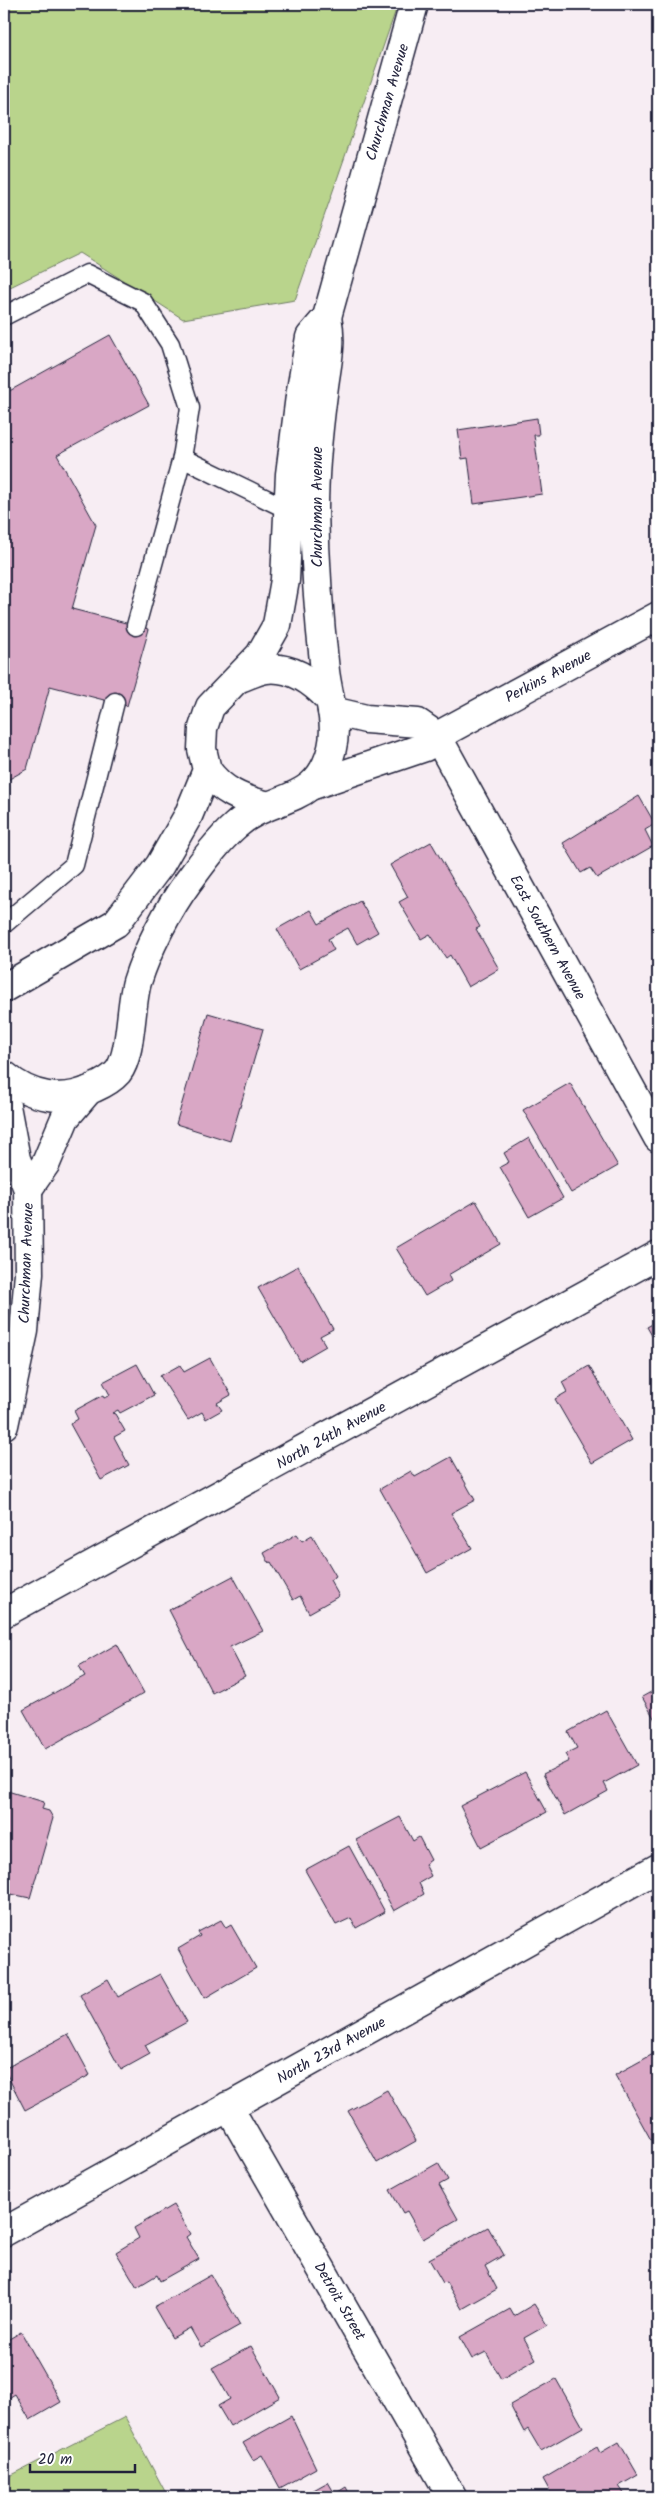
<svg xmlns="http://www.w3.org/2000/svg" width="662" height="2501" viewBox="0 0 662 2501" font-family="Kalam,sans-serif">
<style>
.green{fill:#b9d48c;stroke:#6e7b64}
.building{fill:#d9a7c5;stroke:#22223b}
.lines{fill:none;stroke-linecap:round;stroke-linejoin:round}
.service-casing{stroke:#22223b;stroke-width:21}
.minor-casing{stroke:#22223b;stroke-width:31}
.tertiary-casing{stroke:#22223b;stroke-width:31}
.secondary-casing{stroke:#22223b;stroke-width:31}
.service{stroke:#fff;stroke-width:18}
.minor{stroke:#fff;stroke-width:28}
.tertiary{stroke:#fff;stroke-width:28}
.secondary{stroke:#fff;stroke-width:28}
.labels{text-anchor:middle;stroke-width:4;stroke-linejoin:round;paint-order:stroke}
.street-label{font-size:15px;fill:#22223b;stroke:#fff}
</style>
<rect width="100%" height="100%" fill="#f7edf3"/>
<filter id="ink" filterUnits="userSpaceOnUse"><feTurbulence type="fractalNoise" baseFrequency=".02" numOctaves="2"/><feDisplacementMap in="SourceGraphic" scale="10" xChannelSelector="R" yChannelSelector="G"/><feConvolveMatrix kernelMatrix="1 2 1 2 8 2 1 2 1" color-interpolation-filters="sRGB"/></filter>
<g filter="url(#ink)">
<g class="green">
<path d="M4,4H398L295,300L183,319L80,253L4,290Z"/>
<path d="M125,2417L168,2497H4V2479L6,2478Z"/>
</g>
<g class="building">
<path d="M110,335L149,405L57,455L96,525L72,609L149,629L127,706L50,686L27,769L4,782V394Z"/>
<path d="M537,418L539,435H534L542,494L474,504L468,458L462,459L458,430Z"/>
<path d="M639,796L655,824L645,830L653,846L597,878L590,868L581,873L563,843Z"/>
<path d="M431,842L480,927L476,929L499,969L468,987L450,955L446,958L430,934L421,939L399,902L408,897L390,865Z"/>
<path d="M360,901L378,932L357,944L348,928L328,939L334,950L299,969L277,929L311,910L319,924Z"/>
<path d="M208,1013L263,1029L230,1141L176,1124Z"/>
<path d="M570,1083L618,1166L571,1193L523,1110Z"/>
<path d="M529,1138L563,1198L529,1217L500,1167L509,1162L504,1153Z"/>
<path d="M476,1201L501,1244L448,1275L451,1281L425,1296L396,1248Z"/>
<path d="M298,1266L333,1329L320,1336L326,1346L300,1361L258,1288Z"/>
<path d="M658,1321V1346L647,1327Z"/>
<path d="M210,1358L231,1395L217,1403L222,1410L206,1419L202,1412L188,1420L160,1376L180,1365L184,1372Z"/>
<path d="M137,1364L154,1395L120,1413L118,1410L112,1413L115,1414L125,1431L114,1437L129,1465L101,1480L70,1424L78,1419L74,1411L103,1395L104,1398L110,1395L103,1382Z"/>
<path d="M589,1366L632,1440L592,1463L555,1399L567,1392L562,1382Z"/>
<path d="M451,1457L475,1500L451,1513L472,1548L427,1573L380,1489L411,1471L415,1477Z"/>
<path d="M297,1534L302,1541L312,1535L336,1576L330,1580L339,1596L309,1613L300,1596L293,1600L271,1562L269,1563L264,1553Z"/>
<path d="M233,1576L263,1631L230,1647L245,1676L212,1693L169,1610Z"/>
<path d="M117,1644L144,1693L45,1749L23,1710L85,1676L79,1666Z"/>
<path d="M658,1688V1725L642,1697Z"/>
<path d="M606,1710L637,1765L604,1783L608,1791L565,1815L543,1774L569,1761L565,1754L577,1748L568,1732Z"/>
<path d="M525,1772L547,1812L481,1847L460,1806Z"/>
<path d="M4,1790L44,1802L42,1809L49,1811L53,1818L30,1898L11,1894L8,1904L4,1903Z"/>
<path d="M400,1817L413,1841L419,1837L431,1860L425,1864L431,1876L419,1883L424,1894L394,1911L356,1840Z"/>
<path d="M349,1846L385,1912L356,1928L351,1918L336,1925L305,1870Z"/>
<path d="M221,1920L226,1928L231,1925L256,1968L205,1998L178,1949L200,1936L198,1932Z"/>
<path d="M160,1974L187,2022L145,2045L150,2054L121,2070L80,1995L108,1979L118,1997Z"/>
<path d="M68,2034L90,2075L25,2110L4,2069Z"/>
<path d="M655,2053L658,2058V2136L651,2140L615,2075Z"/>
<path d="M387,2090L416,2141L377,2163L348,2111Z"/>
<path d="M438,2163L448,2180L439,2185L458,2219L423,2239L407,2211L403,2213L390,2190Z"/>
<path d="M173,2205L190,2234L186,2237L199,2259L160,2281L157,2275L137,2287L116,2252L139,2238L134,2228Z"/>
<path d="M488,2227L504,2255L485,2266L497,2289L462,2309L446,2282L443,2283L429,2259Z"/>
<path d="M211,2275L240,2325L201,2347L190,2328L172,2338L154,2307Z"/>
<path d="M534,2304L547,2325L524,2338L536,2359L501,2379L486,2352L472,2359L460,2337L510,2309L514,2316Z"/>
<path d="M21,2332L61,2402L30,2420L15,2394L4,2401V2342Z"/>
<path d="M251,2346L280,2397L230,2426L218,2406L230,2399L212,2368Z"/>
<path d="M556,2379L583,2427L541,2451L528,2429L524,2432L510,2405Z"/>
<path d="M291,2416L316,2468L280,2488L262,2455L253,2460L243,2443Z"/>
<path d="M619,2442L638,2475L619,2486L625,2495L567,2497L565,2495L553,2497L543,2479L597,2447L600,2453Z"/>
<path d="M328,2482L335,2494L346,2487L351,2497H301Z"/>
</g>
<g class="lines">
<g class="service-casing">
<g id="service">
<path d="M4,316L87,274L143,302L170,344L190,408L182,458L289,510"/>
<path d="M136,626L182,458"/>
<path d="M4,924L74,865L115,702"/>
</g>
</g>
<g class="minor-casing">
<g id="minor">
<path d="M4,1613L658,1255"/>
<path d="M228,2106L452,2497"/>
<path d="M4,2232L658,1868"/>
</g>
</g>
<g class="tertiary-casing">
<g id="tertiary">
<path d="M332,711L366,719L418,723L437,736L658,1138"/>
<path d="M313,785L425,747L437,736L658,616"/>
</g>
</g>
<g class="secondary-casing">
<g id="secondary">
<path d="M240,678C248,675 258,670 266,669C291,666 312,681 328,698"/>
<path d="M207,770C222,791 241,799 265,805"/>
<path d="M4,988L116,923L160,865L188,816L207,770L202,749L203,728L210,707L260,655L277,625L285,580L290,474L300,396L310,337L327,317L414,4"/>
<path d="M4,1075C30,1097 62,1104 94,1088C103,1084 111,1080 118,1072C132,1054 130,1006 137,982C147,950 168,909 188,882C202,863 217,842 235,826C271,793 318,807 332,748C338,723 328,696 325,671C319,618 315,564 314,510C314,471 318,432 323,394C326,365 333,346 327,317"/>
<path d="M4,1095L16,1159L28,1189L29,1273L24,1331L4,1425"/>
<path d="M28,1189L46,1163L65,1118L88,1091"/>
</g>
</g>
<use href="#service" class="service"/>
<use href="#minor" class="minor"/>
<use href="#tertiary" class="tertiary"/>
<use href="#secondary" class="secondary"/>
</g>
</g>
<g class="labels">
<g class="street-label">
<text transform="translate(387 102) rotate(-74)" y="5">Churchman Avenue</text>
<text transform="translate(317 507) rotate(-90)" y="5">Churchman Avenue</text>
<text transform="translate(548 676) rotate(-28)" y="5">Perkins Avenue</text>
<text transform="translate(548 937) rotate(61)" y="5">East Southern Avenue</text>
<text transform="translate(26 1263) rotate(-88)" y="5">Churchman Avenue</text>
<text transform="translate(331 1435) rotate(-29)" y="5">North 24th Avenue</text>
<text transform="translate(331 2050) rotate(-29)" y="5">North 23rd Avenue</text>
<text transform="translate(340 2301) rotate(60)" y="5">Detroit Street</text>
</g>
</g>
<rect width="662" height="2501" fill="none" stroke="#fff" stroke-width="20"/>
<rect x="10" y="10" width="642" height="2481" fill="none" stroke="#22223b" stroke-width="2" filter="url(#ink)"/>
<path d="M30 2464v8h105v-8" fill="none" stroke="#22223b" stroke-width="2.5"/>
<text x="38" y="2464" font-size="15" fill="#22223b" stroke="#ffffff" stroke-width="4" paint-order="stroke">20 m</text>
</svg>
